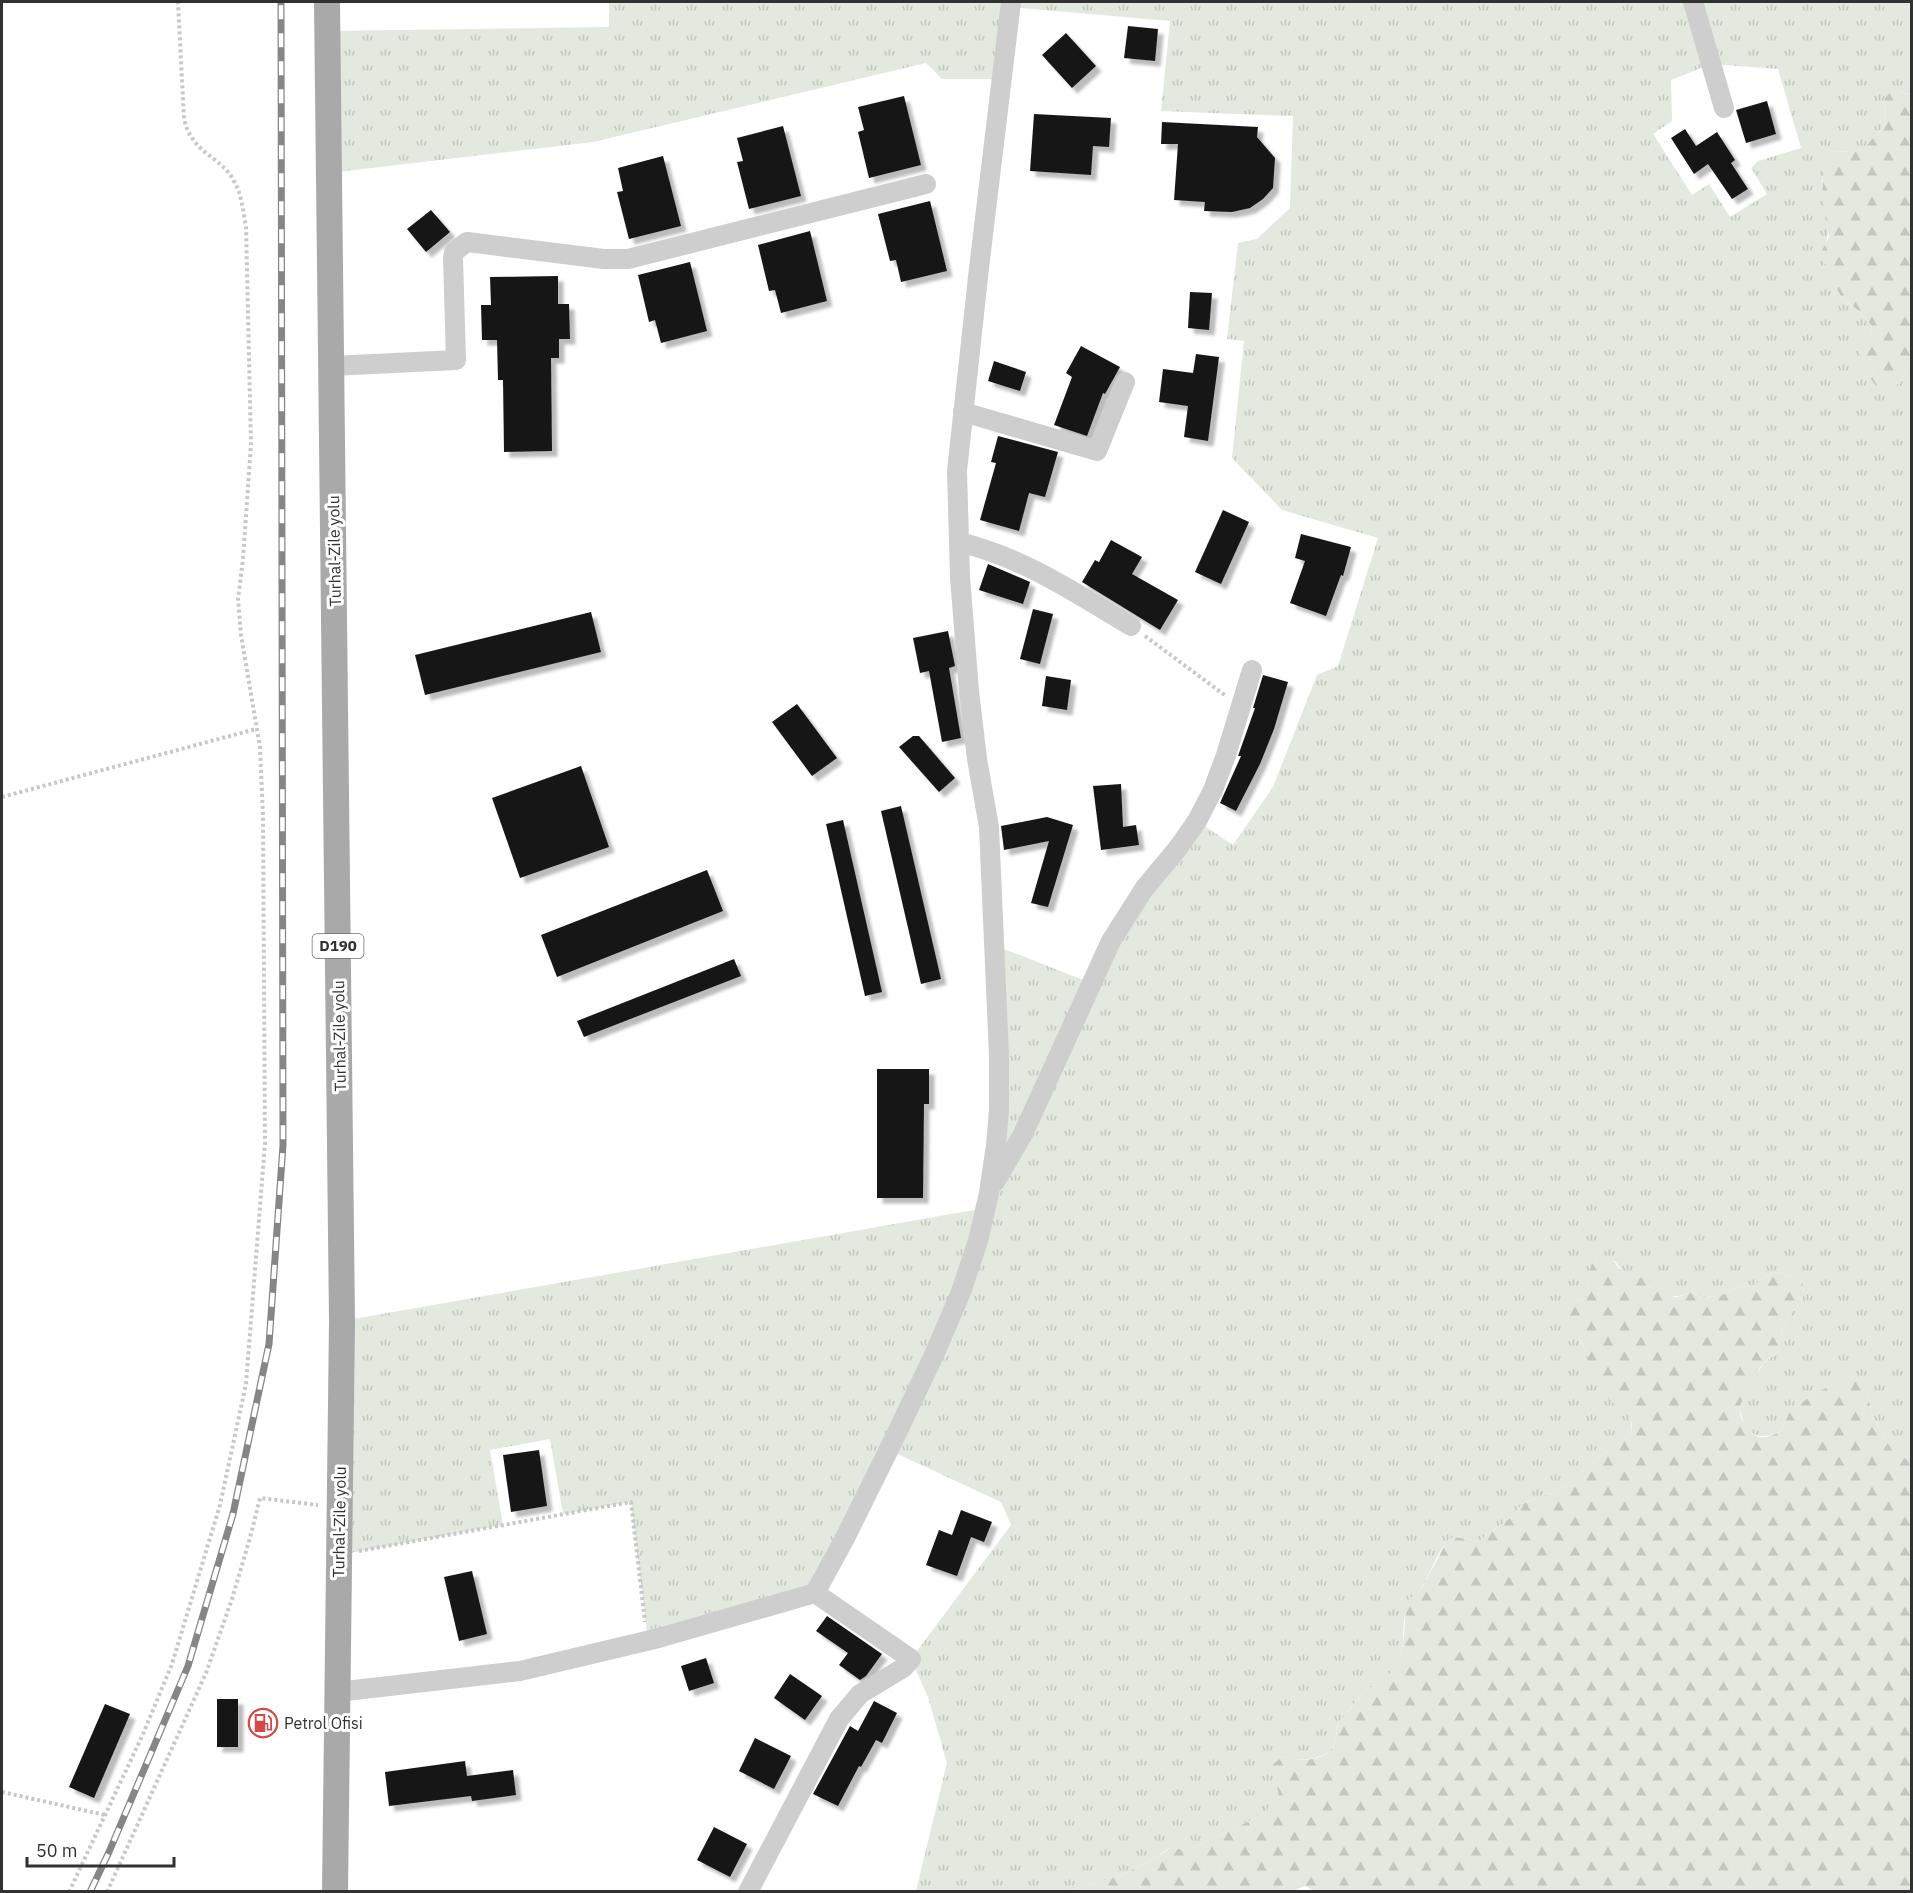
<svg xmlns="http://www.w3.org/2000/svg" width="1913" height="1893" viewBox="0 0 1913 1893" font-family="'IBM Plex Sans',sans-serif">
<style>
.grass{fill:url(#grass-tufts);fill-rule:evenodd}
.forest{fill:url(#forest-firs)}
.building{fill:#181818;filter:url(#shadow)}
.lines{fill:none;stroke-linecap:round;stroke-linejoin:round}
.path{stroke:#c8c8c8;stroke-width:4;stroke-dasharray:3 3;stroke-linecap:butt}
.minor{stroke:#cecece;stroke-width:20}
.major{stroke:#a9a9a9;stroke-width:26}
.rail-casing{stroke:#868686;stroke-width:7}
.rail{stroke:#fff;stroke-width:4.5;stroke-dasharray:14;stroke-linecap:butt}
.labels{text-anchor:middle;stroke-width:6;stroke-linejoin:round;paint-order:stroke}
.shield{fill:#fff;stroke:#6f6f6f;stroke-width:1.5}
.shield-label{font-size:15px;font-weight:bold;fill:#313131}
.street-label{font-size:16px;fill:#313131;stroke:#fff}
.poi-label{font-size:16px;fill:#313131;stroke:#fff;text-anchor:start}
</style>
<defs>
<pattern id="grass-tufts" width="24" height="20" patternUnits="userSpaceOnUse" patternTransform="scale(1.5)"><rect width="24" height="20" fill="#e3e9de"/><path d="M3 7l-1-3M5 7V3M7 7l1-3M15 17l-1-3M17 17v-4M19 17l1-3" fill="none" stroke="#c3c8bf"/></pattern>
<pattern id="forest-firs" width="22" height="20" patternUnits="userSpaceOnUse" patternTransform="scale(1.5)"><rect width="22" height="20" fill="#e3e9de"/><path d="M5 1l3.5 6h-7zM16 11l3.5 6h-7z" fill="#c3c8bf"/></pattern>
<filter id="shadow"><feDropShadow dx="5.5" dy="5.5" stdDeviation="1.5" flood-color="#0004"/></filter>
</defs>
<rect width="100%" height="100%" fill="#fff"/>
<path class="grass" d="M609,2H1911V94L1909,95L1900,91L1885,98L1884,125L1868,145L1852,152L1832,151C1825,165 1821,178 1822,193C1824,214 1835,230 1822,250L1834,276V284L1842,298L1859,311L1872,326L1870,337L1864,342L1868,357L1874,368L1871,379L1886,389L1900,383L1909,365H1911V1462L1892,1450L1873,1417L1868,1396L1839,1380L1802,1402L1789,1413L1780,1432C1754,1443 1744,1431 1739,1406L1763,1364L1781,1348C1780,1336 1782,1324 1790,1315C1801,1301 1806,1299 1802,1280L1777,1272L1767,1275L1755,1285L1738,1287L1720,1296L1704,1297L1690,1292L1684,1295L1671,1297L1663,1294L1647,1280L1628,1275L1623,1272L1615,1261L1598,1257C1584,1269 1592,1282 1587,1298L1574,1303L1568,1316L1607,1396C1620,1411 1636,1410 1630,1435L1595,1460L1565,1486L1553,1493L1539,1497L1522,1504L1513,1516L1479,1541C1471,1541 1459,1536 1452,1538C1441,1543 1430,1574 1424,1584C1418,1594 1407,1603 1405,1615C1402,1628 1405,1642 1400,1656C1392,1681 1379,1679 1363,1694C1356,1699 1351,1708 1345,1715C1343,1718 1338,1722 1337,1726C1335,1734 1338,1744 1330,1751C1314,1762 1299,1760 1282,1757L1278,1799L1260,1816L1201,1844L1188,1850L1169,1848L1154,1859L1120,1876L1066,1891H916L947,1763L928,1697L911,1659L1011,1525L1001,1502L889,1450L815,1593L648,1641L631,1502L563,1514L550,1439L490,1450L503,1525L339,1555L342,1321L985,1208L989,1193L994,945L1091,983L1197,821L1233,845L1273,787L1317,675L1338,666L1378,538L1282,510L1232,458L1244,341L1227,339L1238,243L1257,239L1290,208L1293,116L1161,111L1170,21L1010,7L1001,79H942L926,63L593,142L329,173L328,31L609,27ZM1711,64L1778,69L1801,148L1758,161L1751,168L1767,194L1730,217L1709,184L1692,195L1653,134L1672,121L1671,80Z"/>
<g class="forest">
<path d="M1900,91L1908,95L1912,94L1911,365H1909L1900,383L1886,389H1878L1871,379L1874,368L1868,357L1860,355L1859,345L1870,337L1872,326L1859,311L1842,298L1834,284V276L1821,258L1822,250L1829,237L1822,199L1823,173L1825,165L1832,151L1852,152L1868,144L1884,125L1885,98L1891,92Z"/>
<path d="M1598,1257C1619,1257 1612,1265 1625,1273C1632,1278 1641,1276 1648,1280C1665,1291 1665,1305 1690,1292L1704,1297L1720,1296L1738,1287L1755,1285L1767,1275L1777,1272L1802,1280C1806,1299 1801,1301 1790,1315C1782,1324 1780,1336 1781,1348C1775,1354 1768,1358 1763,1364C1758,1368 1758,1375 1755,1381C1743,1402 1730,1407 1750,1431C1759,1441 1769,1437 1780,1432L1789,1413L1802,1402L1839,1380L1853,1378L1868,1396L1873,1417L1892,1450L1911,1462V1891L1316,1892L1305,1886L1290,1892L1066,1891L1120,1876L1154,1859L1170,1848L1188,1850L1201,1844L1260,1816L1278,1799C1280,1786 1272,1778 1272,1765L1282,1757C1298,1760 1317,1763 1331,1750C1338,1743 1335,1732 1338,1724C1341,1719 1346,1714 1350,1709C1354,1703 1359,1697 1365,1692C1381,1680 1392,1677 1400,1656C1406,1638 1404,1619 1407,1601L1422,1588L1447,1541L1454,1537L1479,1541L1513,1516L1522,1504L1539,1497L1553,1493L1565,1486L1595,1460L1630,1435C1632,1429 1633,1423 1629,1417C1623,1407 1612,1405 1606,1395C1596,1379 1590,1361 1582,1344C1577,1333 1568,1322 1567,1310L1574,1303L1587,1298C1592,1282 1584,1269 1598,1257Z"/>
</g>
<g class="building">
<path d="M1128,26L1158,29L1155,61L1124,58Z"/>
<path d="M1066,33L1096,66L1072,88L1042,55Z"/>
<path d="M904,96L921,165L869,178L858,132L864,130L858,107Z"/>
<path d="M1767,101L1776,134L1746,143L1736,110Z"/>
<path d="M1034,114L1111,118L1109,147L1093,146L1091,175L1030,171Z"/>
<path d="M1162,122L1258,127L1257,137L1275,158L1273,188L1263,199L1250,208L1232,212L1204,211L1205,202L1174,200L1178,144H1161Z"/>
<path d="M783,126L801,196L749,209L737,162L743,161L737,138Z"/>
<path d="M1685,129L1696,146L1717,132L1735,160L1731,163L1748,189L1732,199L1708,164L1694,174L1671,138Z"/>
<path d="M663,156L681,226L629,239L617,192L623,191L618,168Z"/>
<path d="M930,201L947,271L901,282L896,260L890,261L878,214Z"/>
<path d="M431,210L450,232L426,252L407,229Z"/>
<path d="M810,231L827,301L781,313L775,290L769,291L758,245Z"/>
<path d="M690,262L707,331L661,343L655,320L649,322L638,275Z"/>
<path d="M558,276V304H569L570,339H559V358H551L552,451L504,452L503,380H498L497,340H482L481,305H491L490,277Z"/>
<path d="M1190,292L1212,293L1209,330L1188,328Z"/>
<path d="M1081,346L1120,367L1105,394L1103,393L1087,436L1054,425L1072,377L1066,373Z"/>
<path d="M1196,354L1219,357L1208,441L1184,437L1188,406L1159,402L1163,369L1193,373Z"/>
<path d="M994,361L1026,372L1020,391L988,381Z"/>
<path d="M998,436L1058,452L1045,497L1029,493L1019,531L980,520L996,463L991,462Z"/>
<path d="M1223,510L1249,522L1221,584L1195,572Z"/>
<path d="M1301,534L1351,547L1343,576L1341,575L1326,616L1290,603L1305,561L1295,558Z"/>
<path d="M1111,540L1142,557L1132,574L1178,600L1160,630L1082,582L1095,560L1099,562Z"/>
<path d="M988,564L1030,582L1023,604L979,590Z"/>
<path d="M1033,609L1053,614L1040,664L1020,659Z"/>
<path d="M591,612L601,652L425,695L415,655Z"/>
<path d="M948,631L955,666L949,668L961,738L942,742L929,671L920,673L913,638Z"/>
<path d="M1263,675L1288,682L1274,729L1260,764L1236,811L1220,803L1241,756H1238L1255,708H1253Z"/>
<path d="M1046,676L1071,680L1067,710L1042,706Z"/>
<path d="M797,704L837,758L812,776L772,722Z"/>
<path d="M913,736H919L955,778L939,792L899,747Z"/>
<path d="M581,766L609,847L520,878L492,798Z"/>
<path d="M1121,784L1123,827L1136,825L1139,845L1101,850L1093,786Z"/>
<path d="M901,806L941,979L921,984L881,811Z"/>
<path d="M1047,817L1073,825L1048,907L1031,903L1049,841L1004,850L1001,826Z"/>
<path d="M843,820L882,992L865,996L826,824Z"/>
<path d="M707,870L723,911L557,977L541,935Z"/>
<path d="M734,959L741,976L584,1037L577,1021Z"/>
<path d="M877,1069H929V1104H924L923,1198H877Z"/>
<path d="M539,1450L547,1506L511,1512L503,1455Z"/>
<path d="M961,1510L992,1522L984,1542L971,1537L957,1576L926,1565L939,1530L952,1535Z"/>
<path d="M472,1571L487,1634L459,1641L444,1577Z"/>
<path d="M827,1616L882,1654L866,1676L860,1680L839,1665L848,1653L816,1631Z"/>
<path d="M706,1658L714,1683L689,1691L681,1666Z"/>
<path d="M790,1674L822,1696L805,1720L774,1698Z"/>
<rect x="217" y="1699" width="21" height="48"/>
<path d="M874,1701L897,1713L882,1743L876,1740L861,1767L859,1766L838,1806L813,1794L850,1726L858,1731Z"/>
<path d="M105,1704L130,1714L94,1798L69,1787Z"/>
<path d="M755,1738L791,1756L774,1789L739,1771Z"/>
<path d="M465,1761L467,1776L513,1770L516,1795L472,1801L471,1796L389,1806L385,1772Z"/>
<path d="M714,1827L747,1844L730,1877L697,1860Z"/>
</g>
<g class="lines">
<g class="path">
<path d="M1145,636L1226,696"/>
<path d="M2,797L256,729"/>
<path d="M359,1551L631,1502L645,1622"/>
<path d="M2,1792L105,1815"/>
<path d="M69,1892L143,1734L172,1664L220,1505L246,1384L265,1143L263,816L260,747L241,635L238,599L243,559L251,444L246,227C243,211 242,195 234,181C221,156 192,154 184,119L178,2"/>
<path d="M107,1892L206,1673L232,1599L250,1538L260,1498L318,1505"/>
</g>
<g class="minor">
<path d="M1693,2L1724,108"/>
<path d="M332,366L456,360L453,258L454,252L467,242L604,259H628L926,184"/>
<path d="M963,412L1097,451L1125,382"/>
<path d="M959,542C1024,558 1074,592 1131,626"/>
<path d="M995,1182L1023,1134L1111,941L1144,889L1178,848L1197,821L1213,790L1226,755L1252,670"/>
<path d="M337,1692L520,1671L659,1638L815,1593L844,1540L893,1441L934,1355L961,1292L978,1241L989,1193L996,1145L999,1110V1056L989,827L977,759L969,691L960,577L957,471L979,268L1011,2"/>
<path d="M748,1892L839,1719L860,1694L903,1668L911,1659L815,1593"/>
</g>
<path class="major" d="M327,2L342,1321L335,1892"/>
<g class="rail-casing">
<path id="rail" d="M90,1892L109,1852L188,1666L233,1514L269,1344L283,1145L281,2"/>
</g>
<use href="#rail" class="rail"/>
</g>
<defs>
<g id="fuel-ring" transform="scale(1.5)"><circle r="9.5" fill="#fff" stroke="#d34947" stroke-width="1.5"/><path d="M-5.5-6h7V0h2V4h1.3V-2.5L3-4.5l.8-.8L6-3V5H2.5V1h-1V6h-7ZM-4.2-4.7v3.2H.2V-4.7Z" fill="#d34947"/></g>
</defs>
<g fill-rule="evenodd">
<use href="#fuel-ring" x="263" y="1723"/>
</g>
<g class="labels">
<rect class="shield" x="312.5" y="934" width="51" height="24" rx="4.5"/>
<g class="shield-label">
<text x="338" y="951">D190</text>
</g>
<g class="street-label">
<text transform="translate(334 551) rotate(-91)" y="6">Turhal-Zile yolu</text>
<text transform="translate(339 1036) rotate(-91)" y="6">Turhal-Zile yolu</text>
<text transform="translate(339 1522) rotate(-89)" y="6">Turhal-Zile yolu</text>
</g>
<g class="poi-label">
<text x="284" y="1729">Petrol Ofisi</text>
</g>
</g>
<rect width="1913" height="1893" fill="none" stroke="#313131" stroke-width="6"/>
<path d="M27 1857v9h147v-9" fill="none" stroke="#313131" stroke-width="3"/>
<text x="36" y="1857" font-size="18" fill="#313131" stroke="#ffffff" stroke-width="4.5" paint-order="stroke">50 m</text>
</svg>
